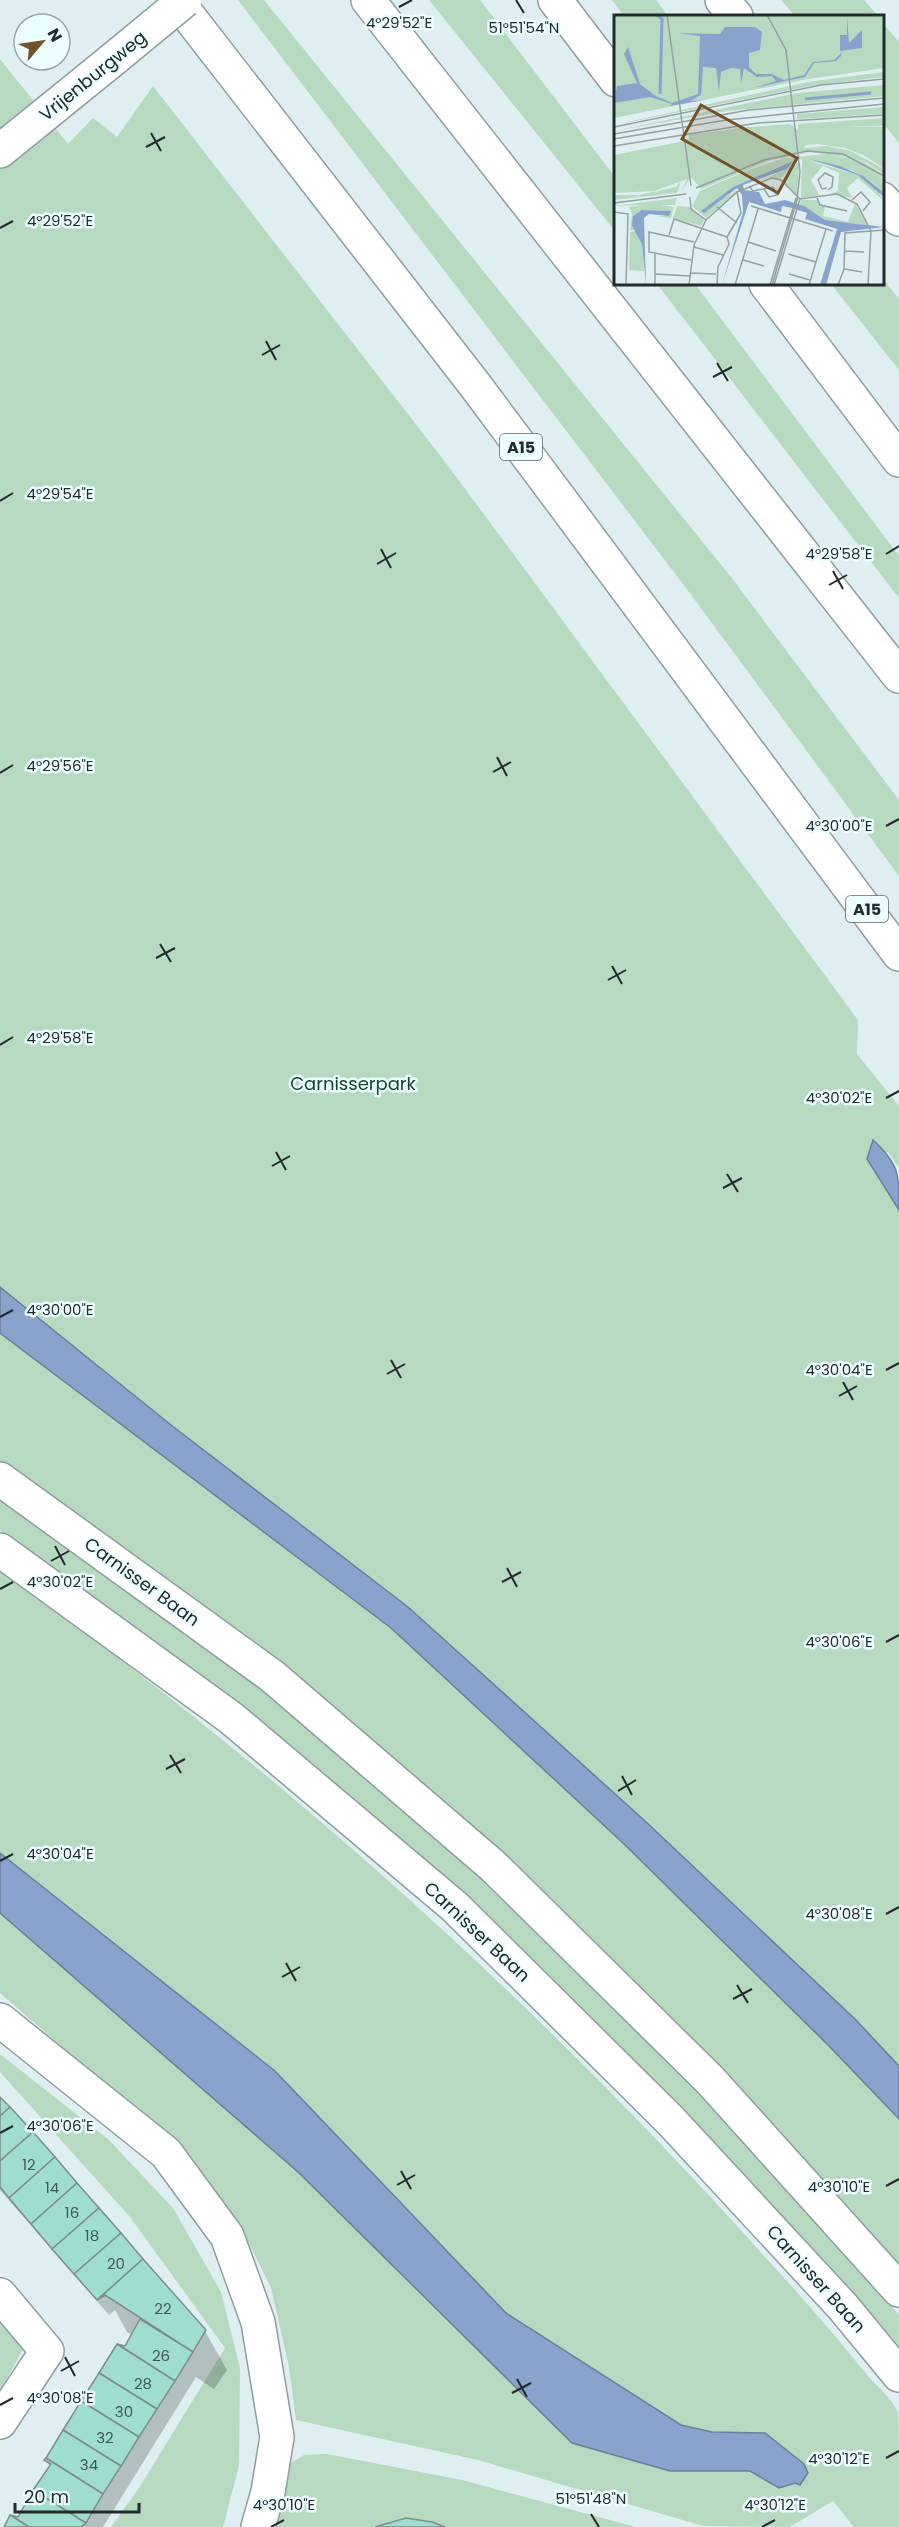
<svg xmlns="http://www.w3.org/2000/svg" width="899" height="2527" viewBox="0 0 899 2527" font-family="Poppins,sans-serif">
<style>
.green{fill:#b7d9c0}
.water{fill:#8aa3cd;stroke:#6b7f9c;stroke-width:1.5}
.shadow{fill:#0003}
.building{fill:#9eddcf;stroke:#7f8e8a;stroke-width:1.5}
.lines{fill:none;stroke-linecap:round;stroke-linejoin:round}
.street-casing{stroke:#8e9d9f;stroke-width:36}
.secondary-casing{stroke:#8e9d9f;stroke-width:36}
.highway-casing{stroke:#8e9d9f;stroke-width:36}
.street{stroke:#fff;stroke-width:33}
.secondary{stroke:#fff;stroke-width:33}
.highway{stroke:#fff;stroke-width:33}
.secondary-bridge-casing{stroke:#8e9d9f;stroke-width:36;stroke-linecap:butt}
.secondary-bridge{stroke:#fff;stroke-width:33}
.ticks{fill:none;stroke:#232a2a;stroke-width:2}
.labels{text-anchor:middle;stroke-width:5;stroke-linejoin:round;paint-order:stroke}
.number-label{font-size:15px;fill:#425753}
.shield{fill:#ecfdff;stroke:#5f696a;stroke-width:1.5}
.shield-label{font-size:16px;font-weight:bold;fill:#232a2a}
.street-label{font-size:18px;fill:#232a2a;stroke:#ecfdff}
.park-label{font-size:18px;fill:#134727;stroke:#ecfdff}
.inset-river{fill:none;stroke:#8aa3cd;stroke-width:3}
.inset-road{fill:none;stroke:#94a0a1;stroke-width:1.5}
.view{fill:#725228;fill-opacity:0.15;stroke:#725228;stroke-width:3}
.inset-edge{fill:none;stroke:#232a2a;stroke-width:3}
.ticks-label{font-size:15px;text-anchor:middle;fill:#232a2a;stroke:#ecfdff;stroke-width:5;stroke-linejoin:round;paint-order:stroke}
</style>
<rect width="100%" height="100%" fill="#dfeff1"/>
<g class="green">
<path d="M238,0H264L731,577L899,800V876L686,588Z"/>
<path d="M429,0H480L615,177V231Z"/>
<path d="M612,0H656L668,16H624Z"/>
<path d="M781,0H864L878,16H795Z"/>
<path d="M882,22L899,42V143L883,123Z"/>
<path d="M0,59L68,144L93,118L117,137L153,86L446,463L858,1020L857,1054L899,1106V1168L888,1152L867,1159L899,1210V2066L856,2020L645,1821L408,1607L171,1425L0,1287Z"/>
<path d="M883,279L899,299V370L831,284H882Z"/>
<path d="M657,284H695L899,556V598Z"/>
<path d="M0,1333L391,1628L623,1843L829,2046L899,2119V2287L573,1941L0,1471Z"/>
<path d="M0,1499L207,1642L463,1860L685,2074L834,2236L899,2315V2361L340,1792L107,1606L0,1531Z"/>
<path d="M0,1571C279,1769 538,2003 766,2258C801,2296 835,2335 868,2376C877,2386 892,2399 898,2412C899,2423 899,2509 899,2527H854L833,2501L790,2527L703,2526L478,2460L296,2420L289,2367L271,2288L241,2227L189,2158L0,1993V1913L298,2172L572,2443L670,2471H750L779,2488L795,2483L799,2485L765,2433L712,2432L681,2425L506,2313L275,2071L0,1853Z"/>
<path d="M0,2054L109,2140L173,2208L221,2292L240,2368L239,2466L223,2527H111L139,2488L225,2348L130,2217L0,2072Z"/>
<path d="M0,2310L26,2344L0,2391Z"/>
<path d="M327,2454L462,2480L636,2527H445L406,2518L375,2527H271L289,2464L304,2455Z"/>
</g>
<g class="water">
<path d="M873,1140C899,1164 899,1173 899,1210L867,1159Z"/>
<path d="M0,1287L171,1425L408,1607L645,1821L856,2020L899,2066V2119L829,2046L623,1843L391,1628L0,1333Z"/>
<path d="M0,1853L275,2071L506,2313L681,2425L712,2432L765,2433L804,2464L808,2473L800,2485L795,2483L779,2488L750,2471H670L572,2443L298,2172L0,1913Z"/>
</g>
<path class="shadow" d="M0,2098L205,2331L227,2370L214,2389L196,2377L103,2527H4L11,2515L18,2519L50,2467L46,2460L133,2336L127,2332L115,2310L109,2315L0,2190Z"/>
<g class="building">
<path d="M0,2097L10,2107L0,2116Z"/>
<path d="M10,2107L33,2132L0,2161V2116Z"/>
<path d="M33,2132L55,2157L9,2198L0,2187V2161Z"/>
<path d="M55,2157L77,2183L31,2224L9,2198Z"/>
<path d="M77,2183L99,2208L52,2249L31,2224Z"/>
<path d="M99,2208L121,2233L74,2274L52,2249Z"/>
<path d="M121,2233L143,2259L97,2300L74,2274Z"/>
<path d="M143,2259L206,2330L193,2352L105,2295L97,2300Z"/>
<path d="M140,2319L193,2352L175,2381L117,2344L125,2346Z"/>
<path d="M117,2344L175,2381L157,2409L99,2373Z"/>
<path d="M99,2373L157,2409L139,2437L81,2401Z"/>
<path d="M81,2401L139,2437L121,2466L63,2430Z"/>
<path d="M63,2430L121,2466L103,2494L46,2458Z"/>
<path d="M46,2458L103,2494L86,2523L33,2490L51,2464L44,2460Z"/>
<path d="M33,2490L86,2523L81,2527H29L10,2515L18,2517Z"/>
<path d="M10,2515L29,2527H4Z"/>
<path d="M406,2518L432,2522L445,2527H375Z"/>
</g>
<g class="lines">
<g class="street-casing">
<g id="street">
<path d="M0,2020L166,2153L227,2236L258,2322L277,2437L268,2492L258,2527"/>
<path d="M0,2295L47,2351L0,2422"/>
</g>
</g>
<g class="secondary-casing">
<g id="secondary">
<path d="M0,151L111,61"/>
<path d="M0,1479L272,1676L493,1866L710,2080L899,2290"/>
<path d="M0,1550L231,1718L455,1907L670,2120L843,2307L899,2375"/>
</g>
</g>
<g class="highway-casing">
<g id="highway">
<path d="M176,0L475,385L899,954"/>
<path d="M368,0L899,676"/>
<path d="M555,0L616,80"/>
<path d="M722,0L736,16"/>
<path d="M882,199L899,219"/>
<path d="M766,284L899,460"/>
</g>
</g>
<use href="#street" class="street"/>
<use href="#secondary" class="secondary"/>
<use href="#highway" class="highway"/>
<g class="secondary-bridge-casing">
<path id="secondary-bridge" d="M111,61L185,0"/>
</g>
<use href="#secondary-bridge" class="secondary-bridge"/>
</g>
<path class="ticks" d="M516,0L524,13M399,7L412,0M151,133L161,151M146,147L165,137M0,228L13,221M266,341L276,360M262,355L280,345M717,363L728,381M713,377L732,367M0,501L13,493M381,549L391,568M886,554L899,546M377,564L396,553M833,571L843,589M829,585L847,575M497,757L507,776M493,772L511,762M0,773L13,765M886,826L899,819M160,944L171,962M156,958L175,948M612,966L622,984M608,980L626,970M0,1045L13,1037M886,1098L899,1091M276,1152L286,1170M272,1166L290,1156M727,1174L738,1192M723,1188L742,1178M0,1317L13,1310M391,1360L401,1378M886,1370L899,1363M387,1374L405,1364M843,1382L853,1400M839,1396L857,1386M55,1546L65,1565M51,1561L69,1551M507,1568L517,1587M502,1582L521,1572M0,1589L13,1582M886,1642L899,1635M170,1755L181,1773M166,1769L185,1759M622,1776L632,1795M618,1791L636,1780M0,1861L13,1854M886,1914L899,1907M286,1963L296,1981M282,1977L300,1967M737,1985L748,2003M733,1999L752,1989M0,2133L13,2126M401,2171L411,2189M397,2185L415,2175M886,2186L899,2179M65,2357L75,2376M61,2371L79,2361M517,2379L527,2397M512,2393L531,2383M0,2405L13,2398M886,2458L899,2451M591,2514L599,2527M271,2527L284,2520M762,2527L775,2520"/>
<g class="labels">
<g class="number-label">
<text x="29" y="2170">12</text>
<text x="52" y="2193">14</text>
<text x="72" y="2218">16</text>
<text x="92" y="2241">18</text>
<text x="116" y="2269">20</text>
<text x="163" y="2314">22</text>
<text x="161" y="2361">26</text>
<text x="143" y="2389">28</text>
<text x="124" y="2417">30</text>
<text x="105" y="2443">32</text>
<text x="89" y="2470">34</text>
</g>
<g class="shield">
<rect x="500" y="434" width="42" height="26" rx="4.5"/>
<rect x="846" y="896" width="42" height="26" rx="4.5"/>
</g>
<g class="shield-label">
<text x="521" y="453">A15</text>
<text x="867" y="915">A15</text>
</g>
<g class="street-label">
<text transform="translate(93 76) rotate(-39)" y="6">Vrijenburgweg</text>
<text transform="translate(142 1582) rotate(36)" y="6">Carnisser Baan</text>
<text transform="translate(477 1932) rotate(43)" y="6">Carnisser Baan</text>
<text transform="translate(816 2279) rotate(48)" y="6">Carnisser Baan</text>
</g>
<g class="park-label">
<text x="353" y="1090">Carnisserpark</text>
</g>
</g>
<g transform="translate(614 15)">
<rect width="270" height="270" fill="#dfeff1"/>
<path d="M0,0H270V53L194,64L0,103ZM270,57V62L201,70L0,110L194,67ZM270,70V81L113,96L0,116L183,78ZM270,92V99L183,104V99ZM270,103V111L228,112H270V153L249,140L231,133L204,129L192,130L190,133L214,131L237,136L270,154V160L255,149L242,143L261,154L270,164L232,142L196,137L154,146L87,174L77,162L67,177L73,164L40,176L0,178V140L75,125V120L125,113L176,109L184,115V109ZM211,139L233,143L261,158L270,165V179L259,168L238,155L195,146L244,160L262,173L270,186L244,163L233,173L238,183L216,179L224,176L225,158L209,151L197,165L205,180L213,179L187,183L188,144L181,146L178,152L185,147L183,182L168,165L175,155L166,164L154,163L129,173L173,154L177,147L119,172L101,188L125,174L92,203L78,191L86,176L132,156L170,143ZM67,166L63,178L0,185V180H25L62,172ZM63,183L61,190H47L60,192L57,203L41,201H55L56,196L32,195L19,201L21,215H16L18,199L15,192L29,190L0,191ZM187,185H202L211,192L209,201L234,207L241,188L254,210L211,205L186,190ZM63,191L76,192L90,204L87,211L59,203ZM22,216L28,229L30,256L15,255L16,217Z" fill="#b7d9c0"/>
<path d="M233,0L235,28L248,15V33L226,36V20H233ZM111,12H141L148,17L146,35L135,38V52L142,59H158L170,65L190,60L199,47L220,45L228,37L227,41L222,46L200,48L191,62L139,73L162,66L158,61L143,62L130,53L127,69L126,54L117,53L107,57L105,76L102,53L89,52L87,80L76,86L91,85L55,91L58,89L36,82L0,88L3,71L23,68L10,39L14,32L26,69L40,80L58,88L84,79L86,21L64,18L106,19ZM196,144L226,151L249,161L269,177L270,182L244,160ZM179,146L173,154L129,170L130,175L145,177L151,189L171,185L190,191L211,205L270,212L227,217L212,270H206L223,214L191,204L193,198L178,193L168,191L167,197L135,187L108,270L129,197L128,180L123,173L90,198L87,196L119,172ZM28,195L57,196L55,201L35,199L30,203L32,270L28,229L18,211L19,201Z" fill="#8aa3cd"/>
<path class="inset-river" d="M43,0L48,4L46,79M191,84L257,78"/>
<path class="inset-road" d="M53,0L77,171M153,0L172,35L186,157L183,185L158,270M0,112L207,70L270,64M0,119L135,95L270,83M0,124L112,105L270,89M0,131L144,108L270,100M135,171L139,176L159,172L163,180L155,182L150,174M82,173L150,145L193,136L229,139L270,161M213,173L208,174L204,165L211,158L219,162L218,172L214,175M76,182L77,194L92,205M203,183L206,190L233,196M238,185L247,177L256,187L249,196M0,188L72,179M137,191L219,216M103,192L123,208M0,197L14,199L12,270M55,220L60,204L113,222M113,222L127,198L123,177M134,227L162,236M80,232L109,240M231,236L250,237M174,239L202,247M77,245L35,237V217L80,227M129,245L150,251M230,254L248,257M76,258L102,259M41,259L76,261M175,259L196,265M41,270V239M75,270L80,230L92,205L123,177L158,163L167,165L186,184L223,179L243,189L257,216L254,270M103,270L104,252L115,229L113,222M121,270L144,194M156,270L182,183M160,270L186,184M195,270L212,214M224,270L230,254L231,218L270,215"/>
<path class="view" d="M87,90L183,143L164,178L68,124Z"/>
<rect width="270" height="270" class="inset-edge"/>
</g>
<g class="ticks-label">
<text x="399" y="28">4°29'52"E</text>
<text x="524" y="33">51°51'54"N</text>
<text x="60" y="226">4°29'52"E</text>
<text x="60" y="499">4°29'54"E</text>
<text x="839" y="559">4°29'58"E</text>
<text x="60" y="771">4°29'56"E</text>
<text x="839" y="831">4°30'00"E</text>
<text x="60" y="1043">4°29'58"E</text>
<text x="839" y="1103">4°30'02"E</text>
<text x="60" y="1315">4°30'00"E</text>
<text x="839" y="1375">4°30'04"E</text>
<text x="60" y="1587">4°30'02"E</text>
<text x="839" y="1647">4°30'06"E</text>
<text x="60" y="1859">4°30'04"E</text>
<text x="839" y="1919">4°30'08"E</text>
<text x="60" y="2131">4°30'06"E</text>
<text x="839" y="2192">4°30'10"E</text>
<text x="60" y="2403">4°30'08"E</text>
<text x="839" y="2464">4°30'12"E</text>
<text x="591" y="2504">51°51'48"N</text>
<text x="284" y="2510">4°30'10"E</text>
<text x="775" y="2510">4°30'12"E</text>
</g>
<g transform="translate(42 42) rotate(61)"><circle r="28" fill="#ecfdff" stroke="#9ca9aa" stroke-width="1.5"/>
<path d="M0-4.5L10 22L0 15L-10 22Z" fill="#725228"/>
<text y="-9" font-size="16" font-weight="bold" text-anchor="middle" fill="#232a2a">N</text>
</g>
<path d="M15 2503v9h124v-9" fill="none" stroke="#232a2a" stroke-width="3"/>
<text x="24" y="2503" font-size="18" fill="#232a2a" stroke="#ecfdff" stroke-width="4.5" paint-order="stroke">20 m</text>
</svg>
